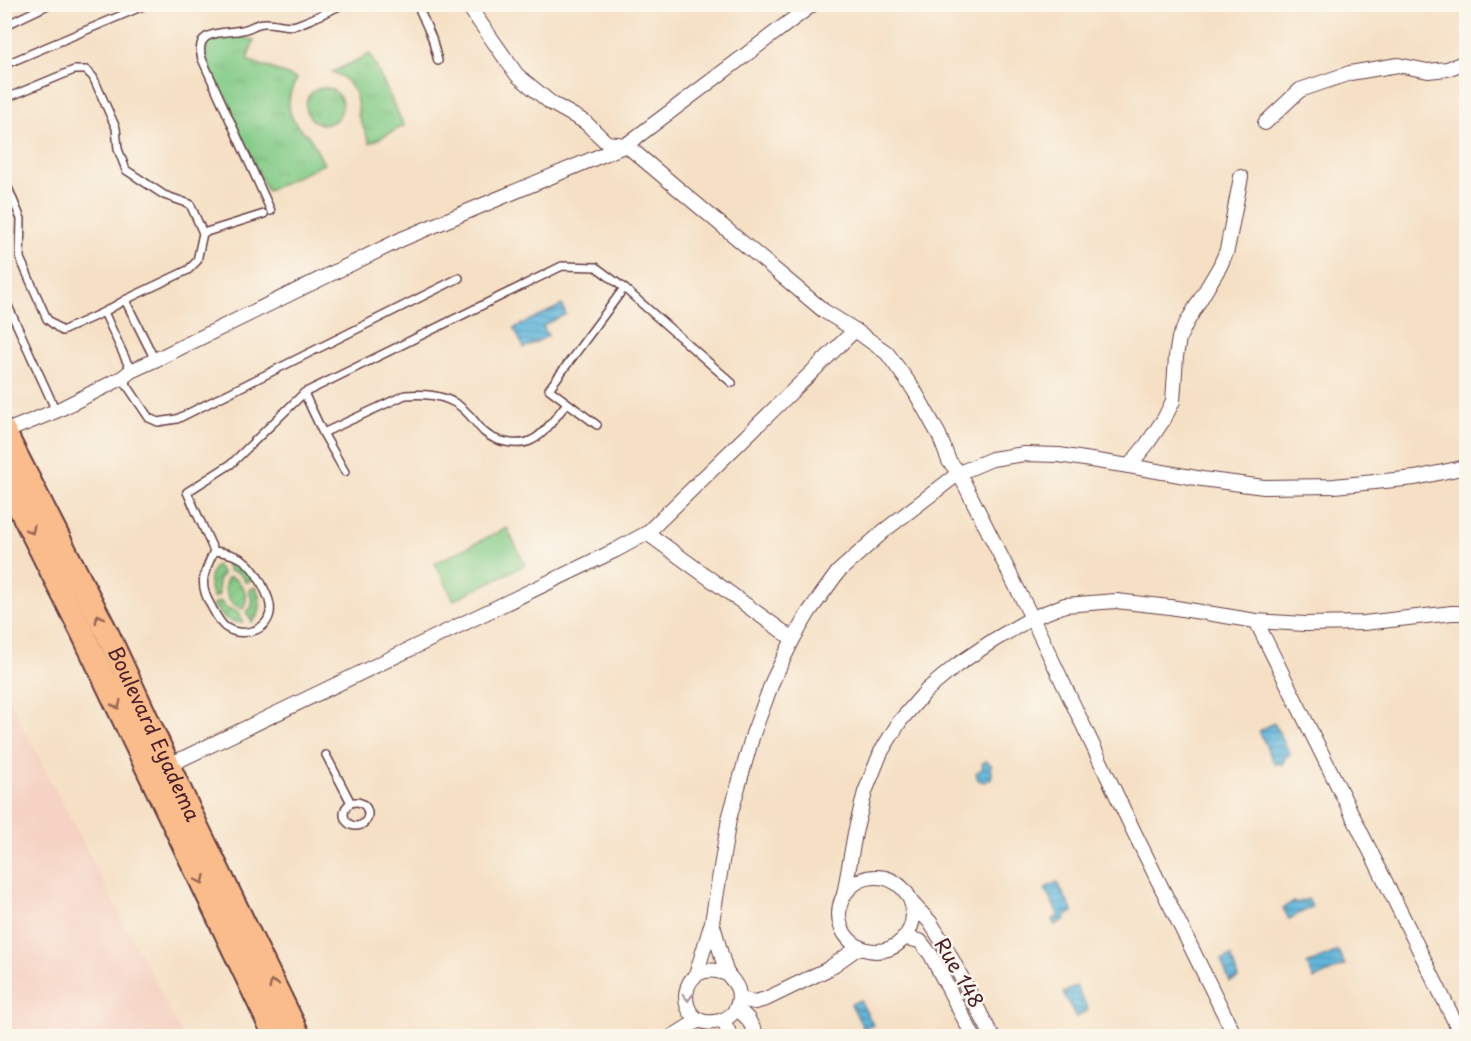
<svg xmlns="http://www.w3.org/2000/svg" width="1471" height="1041" viewBox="0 0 1471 1041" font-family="'Playpen Sans',sans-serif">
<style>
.built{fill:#f5d2c3}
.grass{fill:url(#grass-tufts);stroke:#68765a;stroke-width:1.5}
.park{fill:#85cc88;stroke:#68765a;stroke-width:1.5}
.garden{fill:url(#garden-furrows);stroke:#68765a;stroke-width:1.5}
.water{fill:url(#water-rules);stroke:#546b83;stroke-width:1.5}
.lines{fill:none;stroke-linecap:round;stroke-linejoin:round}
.service-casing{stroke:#643c42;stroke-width:10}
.minor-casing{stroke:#643c42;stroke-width:16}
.trunk-casing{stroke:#643c42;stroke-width:26}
.service{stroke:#fff;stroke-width:7}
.minor{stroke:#fff;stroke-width:14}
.trunk{stroke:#f9bc8a;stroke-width:22}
.oneway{stroke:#996656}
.oneway2{stroke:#ae9aa0}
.labels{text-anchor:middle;stroke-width:5;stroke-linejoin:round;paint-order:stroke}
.street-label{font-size:20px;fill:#4a1f2b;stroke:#fbf7ec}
</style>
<defs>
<pattern id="grass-tufts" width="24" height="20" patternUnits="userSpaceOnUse" patternTransform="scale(1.5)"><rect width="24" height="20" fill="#85cc88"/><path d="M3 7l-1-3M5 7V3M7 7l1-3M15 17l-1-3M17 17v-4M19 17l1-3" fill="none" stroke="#74af76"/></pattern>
<pattern id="garden-furrows" width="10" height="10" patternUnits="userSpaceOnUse" patternTransform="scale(1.5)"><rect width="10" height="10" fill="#85cc88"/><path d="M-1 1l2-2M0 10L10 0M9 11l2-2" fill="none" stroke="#74af76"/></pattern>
<pattern id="water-rules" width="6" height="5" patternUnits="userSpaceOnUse" patternTransform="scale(1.5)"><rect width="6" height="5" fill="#5eb7db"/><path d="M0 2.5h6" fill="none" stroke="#5094b2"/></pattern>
</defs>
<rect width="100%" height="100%" fill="#fbf7ec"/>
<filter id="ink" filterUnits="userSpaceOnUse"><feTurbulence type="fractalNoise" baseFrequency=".0167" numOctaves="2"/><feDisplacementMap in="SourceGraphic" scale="12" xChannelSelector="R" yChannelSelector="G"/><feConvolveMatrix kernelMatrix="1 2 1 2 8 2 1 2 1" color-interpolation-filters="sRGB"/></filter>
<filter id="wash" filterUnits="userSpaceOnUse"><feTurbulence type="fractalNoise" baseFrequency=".008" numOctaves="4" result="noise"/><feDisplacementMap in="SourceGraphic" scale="24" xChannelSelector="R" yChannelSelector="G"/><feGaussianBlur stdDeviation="1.35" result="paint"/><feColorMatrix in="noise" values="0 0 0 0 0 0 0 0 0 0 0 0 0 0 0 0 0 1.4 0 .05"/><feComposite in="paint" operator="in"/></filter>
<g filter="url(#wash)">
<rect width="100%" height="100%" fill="#f5e0c5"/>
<path class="built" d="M5,692L123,920L183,1036H5Z"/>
<g class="grass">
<path d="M221,36H236L254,40L247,60L278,71L297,79C288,93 285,110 296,124C300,129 306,133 310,138C315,146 319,155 324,164L267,191L205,58C203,46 210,38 221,36Z"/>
<path d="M370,54L404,126L370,143L358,115V107L355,92L343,77L332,72Z"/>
<circle cx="324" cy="106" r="18"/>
</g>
<path class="park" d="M507,528L525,565L454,600L435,563Z"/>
<g class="garden">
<path d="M230,560L241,564L254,579L246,583C243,576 238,571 229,571L225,562Z"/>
<path d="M216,565L223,574L218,581L219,595L213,598C208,586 208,575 216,565Z"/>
<path d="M231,577C244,583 250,597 243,609C230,605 221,592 227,578Z"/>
<path d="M256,587C261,599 263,613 252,622L246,612L252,607V601L249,590Z"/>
<path d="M220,601L225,607L238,612L243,622C228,624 221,616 213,605Z"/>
</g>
<g class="water">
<path d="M562,305L566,314L543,326L548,336L524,348L514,328Z"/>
<path d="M1274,723L1290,754L1285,757L1284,763L1282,765L1278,763L1275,765L1259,731Z"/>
<path d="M986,761L991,765L992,773L991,779L984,782L978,780L976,773L983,768L982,764Z"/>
<path d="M1057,882L1073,912L1065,916L1066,919L1055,925L1052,920L1059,916L1045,888Z"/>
<path d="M1308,899L1312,907L1289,919L1283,908L1293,902L1297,903Z"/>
<path d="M1338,951L1345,965L1314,979L1307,964Z"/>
<path d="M1231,956L1238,978L1230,982L1221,960Z"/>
<path d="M1076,986L1088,1010L1076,1017L1063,993Z"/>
<path d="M860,1000L873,1025L864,1029L851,1004Z"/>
</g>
</g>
<g filter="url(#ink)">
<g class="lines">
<g class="service-casing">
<g id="service">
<path d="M417,4L432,38L438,61"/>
<path d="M4,26L50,4"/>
<path d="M4,65L148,4"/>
<path d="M4,99L74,70H86L93,77L116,128L118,149L126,170L164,195L190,204L203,233"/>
<path d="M4,178L21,219L20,258L47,319L62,331L104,312L125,300L188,270L197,261L203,233L264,214"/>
<path d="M271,211L202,59C193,28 224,34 242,30C250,29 256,23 264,23C275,22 286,28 296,25C312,20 328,11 344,4"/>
<path d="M4,297L56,411"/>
<path d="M125,300L155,360"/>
<path d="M104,312L131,371"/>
<path d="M122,378L149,418L158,422L177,419L459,278"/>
<path d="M304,393L323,433L345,472"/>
<path d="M597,425L549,389L624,288"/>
<path d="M323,433L405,395C423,394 439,394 455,403C468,410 474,422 484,432C495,442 519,447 532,440C545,434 558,414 567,403"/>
<path d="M214,551C239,554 249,560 261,582C265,591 272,602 270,613C266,633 240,637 225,627C218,621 214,611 210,604C205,595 202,587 204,577C206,568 210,560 214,551L187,492L231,464L304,393L562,266L596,267L624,288L732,383"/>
<path d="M326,755L351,803"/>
<circle cx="356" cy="814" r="12"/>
</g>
</g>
<g class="minor-casing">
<g id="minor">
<path d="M467,4L517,75L551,103L585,122L607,143L626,145L824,311L855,330L887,353L914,390L939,435L949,461L959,473L1032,618L1135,834L1235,1036"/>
<path d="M1265,123L1300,90L1350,73L1398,65L1428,71L1447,69L1466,62"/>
<path d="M4,432L56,411L122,378L131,371L155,360L402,239L626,145L813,4"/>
<path d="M1129,466L1147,444L1164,419L1173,401L1176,357L1179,338L1187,322L1220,266L1227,250L1241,177"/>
<path d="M647,533L793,639"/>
<path d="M1256,621L1462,1036"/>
<path d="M163,768L616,550L647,533L855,330"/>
<circle cx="876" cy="914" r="37"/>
<path d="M844,895L855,833L865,792L881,752L900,721L927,690L957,665L994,640L1032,618L1065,605L1116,601L1170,607L1256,621L1305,624L1364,623L1452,613H1466"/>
<path d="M912,903L930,922L945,946L992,1036"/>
<path d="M712,922C717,938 721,955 726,971C729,978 736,982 738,990C740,998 738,1006 734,1012C729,1018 723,1021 714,1022C674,1028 676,954 727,974"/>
<path d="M905,938L920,941L931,955L973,1036"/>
<path d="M696,975L712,922L729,819L753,734L773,680L793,639L809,612L838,572L885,530L959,473L992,459L1024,454L1059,455L1129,466L1202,479L1264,487L1334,486L1415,478L1466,467"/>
<path d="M739,999L755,1002L766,999L828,969L859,947"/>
<path d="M737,1008L748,1019L757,1036"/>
<path d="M723,1021L731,1036"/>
<path d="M673,1036L699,1020"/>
</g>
</g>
<g class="trunk-casing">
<g id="trunk">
<path id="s1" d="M4,431L108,635L197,827L299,1036"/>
<path d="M4,477L83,634L275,1036"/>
</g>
</g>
<use href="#service" class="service"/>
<use href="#minor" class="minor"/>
<use href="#trunk" class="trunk"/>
</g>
<defs><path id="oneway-chevron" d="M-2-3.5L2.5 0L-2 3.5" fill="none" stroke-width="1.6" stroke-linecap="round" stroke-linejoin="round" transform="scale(1.5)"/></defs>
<g class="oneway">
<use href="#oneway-chevron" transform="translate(31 530) rotate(63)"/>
<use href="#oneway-chevron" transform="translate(99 618) rotate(-117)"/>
<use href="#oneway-chevron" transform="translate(117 705) rotate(64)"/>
<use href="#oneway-chevron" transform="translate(201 880) rotate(65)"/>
<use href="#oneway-chevron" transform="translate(273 984) rotate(-116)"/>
</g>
<use class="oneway2" href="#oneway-chevron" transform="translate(688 997) rotate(89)"/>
</g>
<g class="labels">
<g class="street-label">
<text dy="7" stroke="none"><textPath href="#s1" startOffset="338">Boulevard Eyadema</textPath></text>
<text transform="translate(959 973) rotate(60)" y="7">Rue 148</text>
</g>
</g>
<rect width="1471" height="1041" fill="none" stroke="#fbf7ec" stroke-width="24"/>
</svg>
